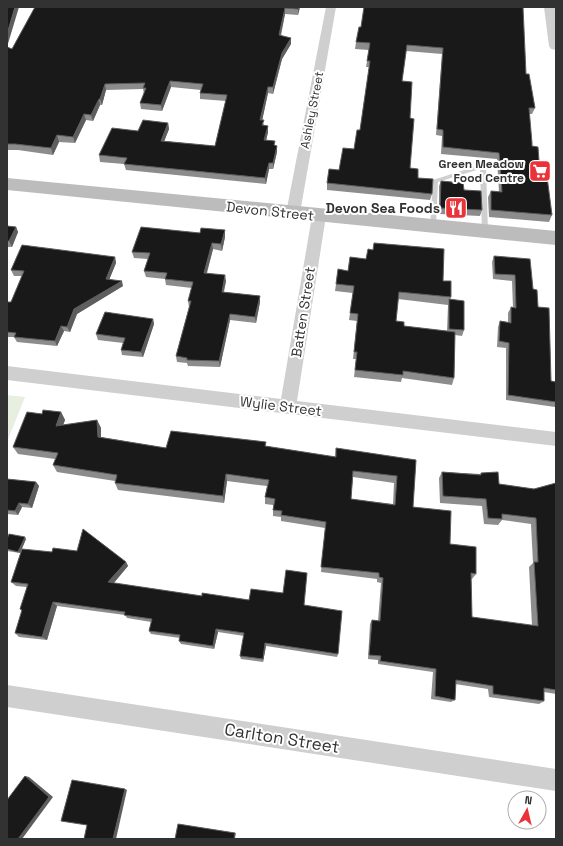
<svg xmlns="http://www.w3.org/2000/svg" width="563" height="846" viewBox="0 0 563 846" font-family="'Space Grotesk',sans-serif">
<style>
.green{fill:#e7efe0}
.lines{fill:none;stroke-linecap:round;stroke-linejoin:round}
.service{fill:#cfcfcf;fill-rule:evenodd}
.minor{fill:#cfcfcf;fill-rule:evenodd}
.tertiary{fill:#cfcfcf;fill-rule:evenodd}
.secondary{fill:#bcbcbc;fill-rule:evenodd}
.wall{fill:#8c8c8c;fill-rule:evenodd}
.shaded-wall{fill:#5e5e5e}
.building{fill:#191919;stroke:#5e5e5e;fill-rule:evenodd}
.labels{text-anchor:middle;stroke-width:4;stroke-linejoin:round;paint-order:stroke}
.far-street-label{font-size:12px;fill:#323232;stroke:#fff}
.far-poi-label{font-size:12px;font-weight:bold;fill:#323232;stroke:#fff;text-anchor:end}
.poi-label{font-size:14px;font-weight:bold;fill:#323232;stroke:#fff;text-anchor:end}
.street-label{font-size:14px;fill:#323232;stroke:#fff}
.near-street-label{font-size:17px;fill:#323232;stroke:#fff}
</style>
<rect width="100%" height="100%" fill="#fff"/>
<path class="green" d="M7,395L25,397L7,442Z"/>
<g class="lines">
<path class="service" d="M483,164L486,166L488,232L487,234H483L482,232L480,169L438,182L436,227L435,229H431L430,227L433,180Z"/>
<g class="minor">
<path d="M326,7H336L300,213L298,216L293,218L288,216L286,213Z"/>
<path d="M319,211L324,213L326,216L297,401L556,432V446L7,380V366L281,399L312,216L314,213Z"/>
<path d="M7,685L556,769V791L7,707Z"/>
</g>
<path class="tertiary" d="M544,7H556V50L551,49L549,46Z"/>
<path class="secondary" d="M7,178L556,231V245L7,190Z"/>
</g>
<g class="wall">
<path d="M35,7H300L298,15L285,14L281,36L291,44L282,59L273,94L268,93L262,120L264,125L268,126V132L266,140L275,145L277,146V152L273,169H269L266,184L126,170L124,164L100,162L99,155L138,131L168,123L169,129L164,141L215,146L226,101L200,99V93L201,90L171,87L162,111L141,109L140,103L144,94L143,89L106,90L102,105H100L93,121L86,120L75,143L59,142L53,155L18,150H7V47L12,49Z"/>
<path d="M364,7L526,74L535,108L532,114H529L532,146L539,161L552,215L549,222L489,217L488,197L491,191L499,192L497,159L441,154L442,136L436,135L442,54L406,51L402,81L410,118V168L418,178L432,194L430,200L327,190V183L339,170L354,149L360,130L369,67H366L369,50L355,49L356,42L361,27Z"/>
<path d="M441,181L464,190L482,210L480,216L439,214V186Z"/>
<path d="M7,226L16,227L18,232L12,247H7Z"/>
<path d="M225,237L222,251L213,249L207,273L226,281L224,292L260,296V302L256,323L230,320L220,367L188,366L187,363L177,362L176,356L189,307L188,301L192,288L166,285L165,279L146,277L144,271L148,259L134,258L132,252Z"/>
<path d="M494,256L533,289L538,307L551,381L556,382V405L555,407L506,400V348L497,347L498,327L500,321L508,322V313L511,307L513,308L512,281L493,279L492,262Z"/>
<path d="M115,257L116,263L109,280L123,286L77,314L70,332L64,331L57,346L17,342L14,337H7V302H11L22,276H14L11,270Z"/>
<path d="M348,271L443,281L451,297L450,300L464,330L462,336L455,335L454,378L452,385L402,378L401,382L354,377L356,359H353L357,321L349,320L353,293L335,291L336,284ZM398,299L448,305L447,331L404,326L396,321Z"/>
<path d="M153,319L154,324L143,357L122,355L121,350L123,343L98,340L96,334Z"/>
<path d="M61,412L65,420L63,425L97,420L101,428V437L166,448L266,446L335,457L336,448L416,460L413,507L450,544L476,574L472,579H471L472,617L532,626L529,567L533,563L531,524L502,520L498,525L484,524L482,506L440,503L439,478L442,472L481,474V473L499,484L534,489L556,483V694L544,692V701L539,704L489,697L488,689L455,684V700L451,702L431,699L433,672L378,664V660L368,659L370,624L372,620L378,621L381,583L377,582V579L321,572L325,528L281,521V517L273,516V505L265,504V497L267,486L227,481L224,503L118,490L115,483V481L57,472L53,465L55,459L18,454L13,447L42,414ZM353,477L394,483L393,504L351,499Z"/>
<path d="M7,479L36,482L39,486L32,508L22,507L18,515L7,514Z"/>
<path d="M7,539H26L20,553L7,551Z"/>
<path d="M126,562L128,566L114,583L202,596L304,605L338,654L337,657L266,646L263,662L241,659L240,656L244,636L218,632L214,649L181,644L179,641L180,638L151,634L149,631L151,622L127,618L125,615L57,606L47,640L19,637L15,633L22,611L20,609L27,587L16,586L11,582Z"/>
<path d="M178,824L236,833L235,839Z"/>
</g>
<g class="shaded-wall">
<path d="M15,7H19L7,47V34Z"/>
<path d="M299,7H300L298,15V9Z"/>
<path d="M285,8V14L279,42V35Z"/>
<path d="M291,38V44L282,59L273,94V87L282,53Z"/>
<path d="M170,81L171,87L162,111L161,105Z"/>
<path d="M105,84L106,90L102,105L100,99Z"/>
<path d="M268,87V93L261,126L260,120Z"/>
<path d="M99,99L100,105L93,121L91,115Z"/>
<path d="M84,114L86,120L75,143L73,137Z"/>
<path d="M168,123L169,129L162,147L161,141Z"/>
<path d="M268,126V132L265,146L264,140Z"/>
<path d="M57,135L59,142L53,155L51,148Z"/>
<path d="M277,146V152L273,169V163Z"/>
<path d="M269,163V169L266,184L265,178Z"/>
<path d="M16,227L18,232L12,247L9,241Z"/>
<path d="M225,230V237L222,251L221,244Z"/>
<path d="M212,243L213,249L205,279L204,273Z"/>
<path d="M115,257L116,263L107,285L106,279Z"/>
<path d="M225,275L226,281L222,298V292Z"/>
<path d="M122,281L123,286L77,314L70,332L67,327L74,309Z"/>
<path d="M260,296V302L256,323L255,317Z"/>
<path d="M230,314V320L220,367L219,361Z"/>
<path d="M153,319L154,324L143,357L141,352Z"/>
<path d="M61,326L64,331L57,346L55,341Z"/>
<path d="M61,412L65,420L60,433L56,426Z"/>
<path d="M97,420L101,428V444L98,437Z"/>
<path d="M226,474L227,481L224,503L223,496Z"/>
<path d="M36,482L39,486L32,508L28,504Z"/>
<path d="M19,503L22,507L18,515L15,511Z"/>
<path d="M25,537L26,539L20,553L18,552Z"/>
<path d="M126,562L128,566L111,586L108,582Z"/>
<path d="M53,602L57,606L47,640L42,637Z"/>
<path d="M216,629L218,632L214,649L213,646Z"/>
<path d="M265,643L266,646L263,662V659Z"/>
<path d="M25,776L29,777L53,797L22,839H18Z"/>
<path d="M125,789L127,790L116,839H113Z"/>
</g>
<g class="building">
<path d="M7,7H15L7,34Z"/>
<path d="M35,7H299L298,9L285,8L279,35L291,38L282,53L273,87H268L260,120H264L262,125L268,126L264,140L275,141L274,145L277,146L273,163H269L265,178L124,164L127,158L99,155L112,128L138,131L143,120L168,123L161,141L215,146L227,95L200,93L203,84L170,81L161,105L140,103L146,88H143L145,83L105,84L100,99H99L91,115L84,114L73,137L57,135L51,148L15,144H7V47L12,49Z"/>
<path d="M364,7H523L526,74H529L535,108H529L532,143V146L538,147L539,161H545L552,215L491,210V191L502,192L499,153L443,147V130L437,129L443,48L407,45L402,81L412,82L410,118L414,119L410,168L418,169V178L433,179L432,194L327,183L329,169L339,170L343,148L354,149L357,130H360L370,61H367L370,43L356,42L359,27H361Z"/>
<path d="M441,181L463,183L464,190L481,191L482,210L440,208Z"/>
<path d="M7,226L16,227L9,241H7Z"/>
<path d="M141,227L200,233L201,228L225,230L221,244L212,243L204,273L225,275L222,292L260,296L255,317L230,314L219,361L187,360V358L176,356L191,301H188L193,282L165,279L167,273L144,271L150,253L132,252Z"/>
<path d="M374,243L444,249L443,281H451V297L399,292L396,321L404,322V326L455,332L454,378L403,371V375L355,370L357,352H354L358,314L350,313L354,286L336,284L338,269L348,271L350,257L366,259L368,249L373,250Z"/>
<path d="M22,245L115,257L106,279L122,281L74,309L67,327L61,326L55,341L14,337L16,333L7,332V302H11L24,271L11,270Z"/>
<path d="M494,256L530,259L533,289L537,290L538,307L549,308L551,381L556,382V402L508,395L509,343L499,341L500,321L511,323V307L516,308L515,275L495,274Z"/>
<path d="M449,299L464,301V330L449,329Z"/>
<path d="M105,312L153,319L141,352L121,350L125,338L96,334Z"/>
<path d="M43,410L61,412L56,426L97,420L98,437L166,448L171,431L266,442L265,446L336,457V448L416,460L413,507L451,511L450,544L476,547V574L471,573L472,617L538,626L534,562H538L536,518L502,514V519L488,518L486,499L443,496L442,472L481,475V473L498,472L499,484L534,489L556,483V690L544,688V701L493,694V686L456,680L455,700L435,696L436,669L380,661L381,656L369,655L372,620L380,621L383,578L379,577V573L321,567L326,522L281,515L282,511L273,510L275,499L265,497L269,480L226,474L223,496L115,483L117,475L53,465L58,453L13,447L27,412L42,414ZM353,471L397,476L395,505L351,499Z"/>
<path d="M7,479L36,482L28,504L19,503L15,511L7,510Z"/>
<path d="M83,529L126,562L108,582L202,596V593L249,600L251,589L283,593L286,570L307,573L304,605L342,611L338,654L265,643L263,659L240,656L244,633L216,629L213,646L179,641L180,635L149,631L152,619L124,615L125,612L53,602L42,637L15,633L22,610L20,609L28,584L11,582L22,549L52,552L53,548L77,551Z"/>
<path d="M9,534L25,537L18,552L7,549V539Z"/>
<path d="M25,776L49,797L18,839H7V800Z"/>
<path d="M72,780L125,789L113,839H84L87,825L61,821Z"/>
<path d="M178,824L235,833L234,839H175Z"/>
</g>
<defs>
<g id="supermarket-square" transform="scale(1.15)"><rect x="-9" y="-9" width="18" height="18" rx="4" fill="#ea3339" stroke="#fff"/><path d="M-6-5.5h2.5l.6 2H6L4.5 2H-2.5L-4.4-4H-6ZM-1.5 3.2a1.3 1.3 0 1 0 .1 0ZM3 3.2a1.3 1.3 0 1 0 .1 0Z" fill="#fff"/></g>
<g id="restaurant-square" transform="scale(1.15)"><rect x="-9" y="-9" width="18" height="18" rx="4" fill="#ea3339" stroke="#fff"/><path d="M-5-6h1v4h1v-4h1v4h1v-4h1v5L-1.5 .5V6h-2V.5L-5-1ZM5-6V6H3V1.5H1.5Q1.5-4 5-6Z" fill="#fff"/></g>
</defs>
<g fill-rule="evenodd">
<use href="#supermarket-square" x="540" y="171"/>
<use href="#restaurant-square" x="456" y="208"/>
</g>
<g class="labels">
<g class="far-street-label">
<text transform="translate(312 110) rotate(-79)" y="4">Ashley Street</text>
</g>
<g class="far-poi-label">
<text x="524" y="168">Green Meadow<tspan x="524" dy="14">Food Centre</tspan></text>
</g>
<g class="poi-label">
<text x="440" y="213">Devon Sea Foods</text>
</g>
<g class="street-label">
<text transform="translate(270 211) rotate(6)" y="5">Devon Street</text>
<text transform="translate(303 312) rotate(-81)" y="5">Batten Street</text>
<text transform="translate(281 406) rotate(7)" y="5">Wylie Street</text>
</g>
<g class="near-street-label">
<text transform="translate(282 738) rotate(9)" y="6">Carlton Street</text>
</g>
</g>
<rect width="563" height="846" fill="none" stroke="#323232" stroke-width="16"/>
<g transform="translate(527 810) rotate(8)"><circle r="19" fill="#ffffff" stroke="#adadad"/>
<path d="M0-3L7 15L0 10L-7 15Z" fill="#ea3339"/>
<text y="-6" font-size="11" font-weight="bold" text-anchor="middle" fill="#323232">N</text>
</g>
</svg>
